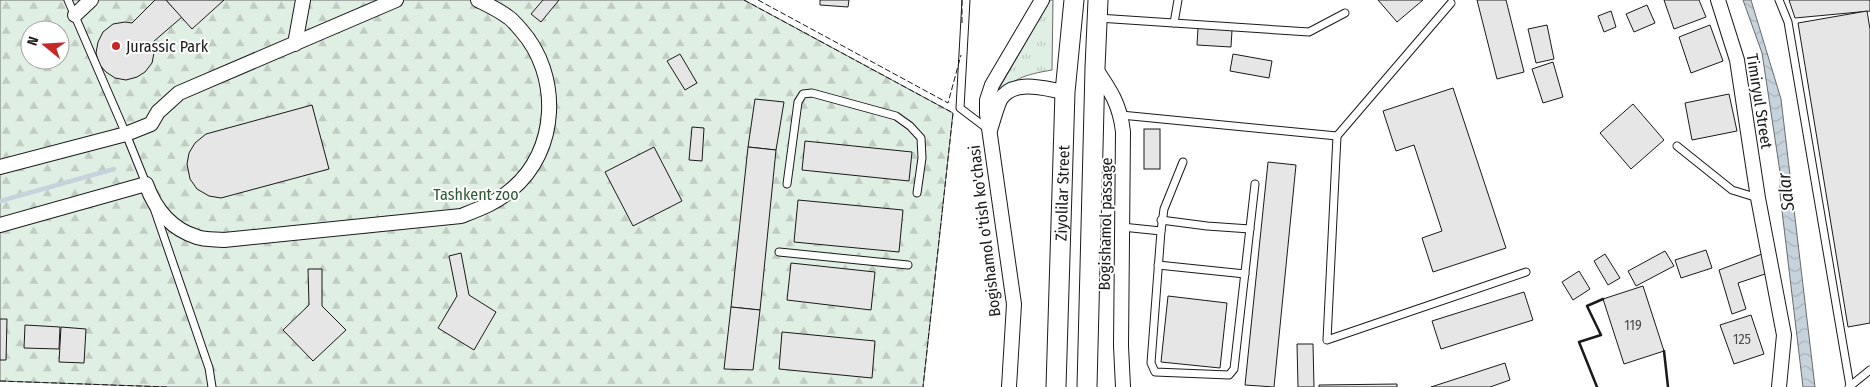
<svg xmlns="http://www.w3.org/2000/svg" width="1870" height="387" viewBox="0 0 1870 387" font-family="'Fira Sans Condensed',sans-serif">
<style>
.grass{fill:url(#grass-tufts);stroke:#6a6a6a}
.forest{fill:url(#forest-firs);stroke:#6a6a6a;fill-rule:evenodd}
.water{fill:url(#water-waves);stroke:#6a6a6a}
.lines{fill:none;stroke-linecap:round;stroke-linejoin:round}
.stream{stroke:#c6d2dc;stroke-width:4.5}
.building{fill:#e6e6e6;stroke:#1a1a1a}
.lane-casing{stroke:#1a1a1a;stroke-width:9}
.street-casing{stroke:#1a1a1a;stroke-width:16}
.secondary-casing{stroke:#1a1a1a;stroke-width:21}
.lane{stroke:#fff;stroke-width:7}
.street{stroke:#fff;stroke-width:14}
.secondary{stroke:#fff;stroke-width:19}
.fence{stroke:#1a1a1a;stroke-width:1;stroke-dasharray:6 2.5;stroke-linecap:butt}
.wall{stroke:#1a1a1a;stroke-width:2.5}
.poi-dot{fill:#c62828;stroke:#fff;stroke-width:2}
.labels{text-anchor:middle;stroke-width:4;stroke-linejoin:round;paint-order:stroke}
.number-label{font-size:14px;fill:#4d4d4d}
.poi-label{font-size:16px;fill:#1a1a1a;stroke:#fff;text-anchor:start}
.street-label{font-size:16px;fill:#1a1a1a;stroke:#fff}
.park-label{font-size:16px;fill:#2b5a34;stroke:#fff}
.water-label{font-size:18px;font-style:italic;fill:#1a1a1a;stroke:#fff}
</style>
<defs>
<pattern id="grass-tufts" width="24" height="20" patternUnits="userSpaceOnUse" patternTransform="scale(1.25)"><rect width="24" height="20" fill="#e0efe3"/><path d="M3 7l-1-3M5 7V3M7 7l1-3M15 17l-1-3M17 17v-4M19 17l1-3" fill="none" stroke="#c0ccc2"/></pattern>
<pattern id="forest-firs" width="22" height="20" patternUnits="userSpaceOnUse" patternTransform="scale(1.25)"><rect width="22" height="20" fill="#e0efe3"/><path d="M5 1l3.5 6h-7zM16 11l3.5 6h-7z" fill="#c0ccc2"/></pattern>
<pattern id="water-waves" width="16" height="10" patternUnits="userSpaceOnUse" patternTransform="scale(1.25)"><rect width="16" height="10" fill="#c6d2dc"/><path d="M0 5q4-4 8 0t8 0" fill="none" stroke="#aab4bc"/></pattern>
</defs>
<rect width="100%" height="100%" fill="#fff"/>
<path class="grass" d="M1050,0H1053L1052,70C1023,75 1014,78 993,99Z"/>
<path class="forest" d="M0,0H744L953,113L923,387H167L0,381ZM30,30H60V60H30Z"/>
<path class="water" d="M1743,0H1751L1781,99L1815,387H1803L1780,194V172L1762,53Z"/>
<g class="lines">
<path class="stream" d="M0,201L114,169"/>
</g>
<g class="building">
<path d="M155,0H166L182,17L153,42L154,53L152,63L145,72L137,77L126,80L115,78L106,72L99,64L96,53L98,42L103,32L113,24L125,22L132,23Z"/>
<path d="M166,0H224L192,29Z"/>
<path d="M543,0H559L541,22L531,14Z"/>
<path d="M820,0H849L848,7L820,5Z"/>
<path d="M1378,0H1423L1397,22Z"/>
<path d="M1477,0H1506L1524,72L1497,79Z"/>
<path d="M1664,0H1699L1706,17L1674,29Z"/>
<path d="M1789,0H1870V11L1795,18Z"/>
<path d="M1647,5L1655,23L1634,32L1626,14Z"/>
<path d="M1611,11L1616,27L1604,32L1598,16Z"/>
<path d="M1867,11L1870,29V323L1848,327L1798,23Z"/>
<path d="M1547,25L1554,59L1536,63L1528,29Z"/>
<path d="M1710,25L1723,61L1691,73L1679,37Z"/>
<path d="M1198,28L1232,30L1231,47L1197,45Z"/>
<path d="M680,54L697,83L685,90L667,61Z"/>
<path d="M1233,54L1272,61L1269,78L1230,71Z"/>
<path d="M1553,62L1563,97L1543,103L1532,69Z"/>
<path d="M1453,88L1506,248L1433,272L1422,238L1442,231L1414,145L1396,151L1383,111Z"/>
<path d="M1729,94L1737,131L1692,140L1685,103Z"/>
<path d="M755,99L784,102L776,150L748,147Z"/>
<path d="M1633,104L1664,140L1631,169L1600,133Z"/>
<path d="M312,105L329,169L221,198L209,196L197,189L190,179L187,164L189,153L195,143L206,134Z"/>
<path d="M692,127L704,128L702,161L689,160Z"/>
<rect x="1144" y="129" width="16" height="40"/>
<path d="M805,141L912,152L909,181L802,170Z"/>
<path d="M654,147L682,201L633,226L605,172Z"/>
<path d="M748,147L776,150L760,310L731,307Z"/>
<path d="M1268,162L1296,165L1274,387L1245,385Z"/>
<path d="M798,200L903,210L899,252L794,242Z"/>
<path d="M1706,250L1712,268L1681,278L1675,260Z"/>
<path d="M1665,251L1674,266L1636,286L1628,271Z"/>
<path d="M461,253L469,295L496,312L474,350L438,328L457,296L449,256Z"/>
<path d="M1605,254L1620,278L1608,285L1594,261Z"/>
<path d="M1762,254L1768,273L1738,283L1746,309L1732,314L1719,270Z"/>
<path d="M791,263L875,272L871,310L787,300Z"/>
<path d="M308,269H322V306L346,330L313,361L283,330L309,305Z"/>
<path d="M1579,271L1590,289L1573,300L1562,282Z"/>
<path d="M1643,286L1664,351L1624,364L1603,299Z"/>
<path d="M1524,292L1533,320L1441,349L1432,321Z"/>
<path d="M1168,296L1227,303L1220,368L1161,362Z"/>
<path d="M731,307L760,310L753,370L724,369Z"/>
<path d="M1751,315L1764,354L1734,364L1720,325Z"/>
<path d="M0,319H7L6,360H0Z"/>
<path d="M25,325L60,327L59,349L24,348Z"/>
<path d="M61,327L86,329L84,363L59,362Z"/>
<path d="M782,332L875,341L872,378L779,369Z"/>
<path d="M1297,344H1313L1314,387H1298Z"/>
<path d="M1505,363L1510,380L1490,387H1431Z"/>
<path d="M1397,384V387H1319V385Z"/>
</g>
<g class="lines">
<g class="lane-casing">
<g id="lane">
<path d="M68,0L126,134L147,186"/>
<path d="M966,0L960,108L989,130"/>
<path d="M1779,0L1788,22L1850,386"/>
<path d="M1451,3L1337,136L1327,340L1526,272"/>
<path d="M1098,18L1309,32L1345,13"/>
<path d="M1174,23L1178,0"/>
<path d="M1121,115L1337,136"/>
<path d="M1677,146L1732,190L1758,198"/>
<path d="M787,184L798,102L803,94L812,93L896,116L910,126L921,138L922,158L917,193"/>
<path d="M154,208L209,368L212,387"/>
<path d="M1161,220L1207,226L1250,229"/>
<path d="M1122,227L1161,231L1151,363L1155,372L1229,375L1234,369L1255,184"/>
<path d="M1161,231L1164,209L1183,162"/>
<path d="M779,252L908,265"/>
<path d="M1158,265L1245,274"/>
<path d="M1849,387L1870,370"/>
</g>
</g>
<g class="street-casing">
<g id="street">
<path d="M1718,0L1737,60L1758,198L1784,335L1779,387"/>
<path d="M75,15L91,0"/>
<path d="M295,44L303,0"/>
<path d="M1095,68C1110,90 1120,104 1123,132L1121,346L1123,387"/>
<path d="M990,130C993,121 996,109 1000,100C1013,78 1045,89 1065,92"/>
<path d="M0,167L126,134L151,124L158,112L179,93L396,0"/>
<path d="M0,225L146,184C155,209 171,229 197,237C205,240 216,239 224,240L461,216C479,209 496,203 511,190C559,151 561,75 521,30C517,26 513,20 508,17C499,10 488,5 478,0"/>
<path d="M1009,387L1014,304L987,114V100L992,85L1042,0"/>
</g>
</g>
<g class="secondary-casing">
<g id="secondary">
<path id="s1" d="M1056,387L1065,92L1074,0"/>
<path d="M1087,387L1095,68L1098,0"/>
</g>
</g>
<use href="#lane" class="lane"/>
<use href="#street" class="street"/>
<use href="#secondary" class="secondary"/>
<g class="fence">
<path d="M744,0L953,113L923,387"/>
<path d="M758,0L948,103L961,55"/>
<path d="M962,0V25"/>
<path d="M0,381L167,387"/>
</g>
<g class="wall">
<path d="M1664,351L1668,387"/>
<path d="M1597,387L1579,342L1601,335L1587,306L1603,299"/>
</g>
</g>
<circle class="poi-dot" cx="116" cy="46" r="5"/>
<g class="labels">
<g class="number-label">
<text x="1633" y="330">119</text>
<text x="1742" y="344">125</text>
</g>
<g class="poi-label">
<text x="126" y="52">Jurassic Park</text>
</g>
<g class="street-label">
<text transform="translate(1760 101) rotate(81)" y="6">Timiryul Street</text>
<text dy="6" stroke="none"><textPath href="#s1" startOffset="194">Ziyolilar Street</textPath></text>
<text transform="translate(1105 224) rotate(-89)" y="6">Bogishamol passage</text>
<text transform="translate(984 231) rotate(-97)" y="6">Bogishamol o'tish ko'chasi</text>
</g>
<g class="park-label">
<text x="476" y="200">Tashkent zoo</text>
</g>
<g class="water-label">
<text transform="translate(1786 192) rotate(-97)" y="6">Salar</text>
</g>
</g>
<g transform="translate(45 45) rotate(288)"><circle r="24" fill="#ffffff" stroke="#a3a3a3"/>
<path d="M0-4L9 19L0 12L-9 19Z" fill="#c62828"/>
<text y="-8" font-size="14" font-weight="bold" text-anchor="middle" fill="#1a1a1a">N</text>
</g>
</svg>
